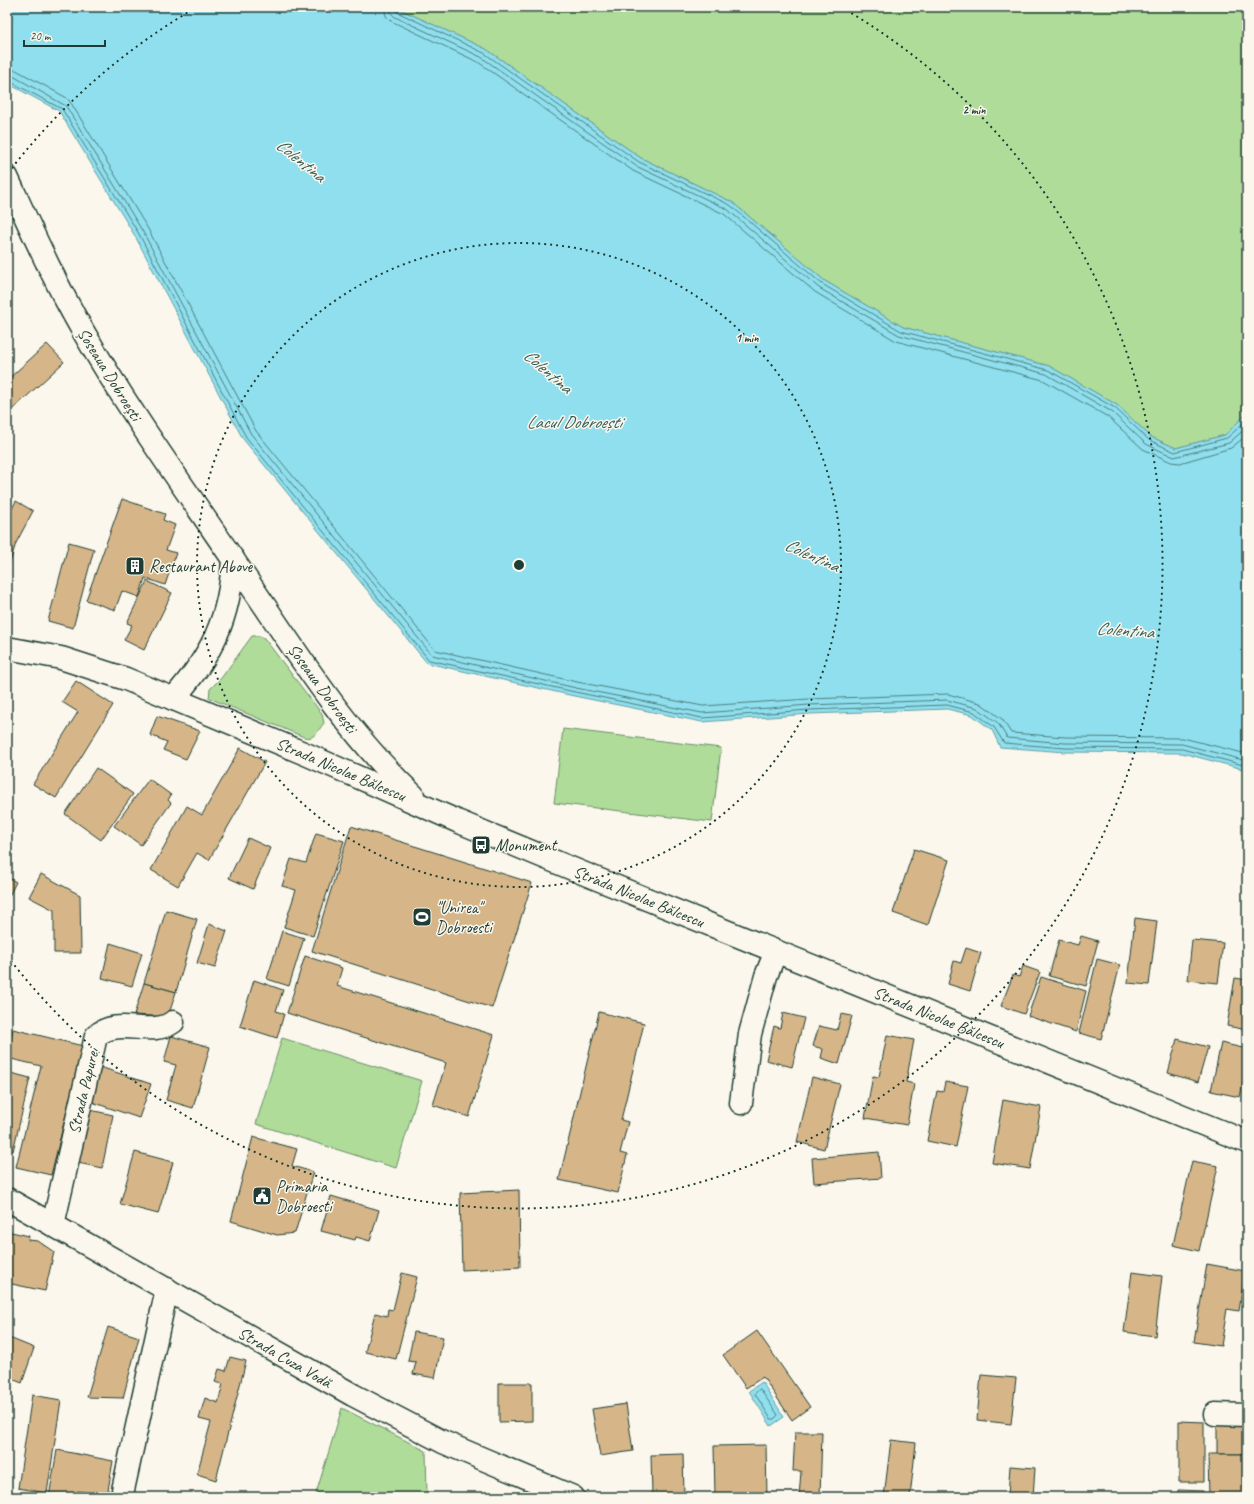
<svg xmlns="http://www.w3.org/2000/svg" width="1254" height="1504" viewBox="0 0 1254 1504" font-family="Caveat,sans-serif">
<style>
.green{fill:#b0dc9a;stroke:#688c67}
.water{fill:#90dfee;stroke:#639ea4}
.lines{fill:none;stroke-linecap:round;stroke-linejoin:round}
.shore{stroke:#4c7e7e;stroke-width:1}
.building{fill:#d6b689;stroke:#1f3d34}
.minor-casing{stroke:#1f3d34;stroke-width:25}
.minor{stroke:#fbf7ec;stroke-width:22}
.ring{fill:none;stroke:#1f3d34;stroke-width:2;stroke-dasharray:2 4}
.labels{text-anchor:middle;stroke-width:3;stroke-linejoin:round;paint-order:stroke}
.street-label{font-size:17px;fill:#1f3d34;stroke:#fbf7ec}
.poi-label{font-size:17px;fill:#1f3d34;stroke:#fbf7ec;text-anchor:start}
.water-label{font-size:18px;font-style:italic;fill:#365d59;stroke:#fbf7ec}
.centre{fill:#1f3d34;stroke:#fbf7ec;stroke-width:2}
.ring-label{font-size:12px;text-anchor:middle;font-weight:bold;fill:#1f3d34;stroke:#fbf7ec;stroke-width:3;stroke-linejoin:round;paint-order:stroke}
</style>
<rect width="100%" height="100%" fill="#fbf7ec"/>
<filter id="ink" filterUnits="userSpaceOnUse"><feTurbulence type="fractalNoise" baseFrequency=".025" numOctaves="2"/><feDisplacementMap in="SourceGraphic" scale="8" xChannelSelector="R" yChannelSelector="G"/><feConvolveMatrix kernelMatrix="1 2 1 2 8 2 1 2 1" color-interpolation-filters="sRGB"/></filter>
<g filter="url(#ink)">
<g class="green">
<path d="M395,7H1247V413L1225,435L1176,448L1151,437L1117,405L1049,366L903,327L825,281L732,202L641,158L486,49Z"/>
<path d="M252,636H260L264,638L322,714L324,723C318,730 315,740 304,737L209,698L210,689L222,677Z"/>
<path d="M563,729L721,748L712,822L554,803Z"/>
<path d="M282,1038L422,1081L396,1168L256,1124Z"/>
<path d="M342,1408L426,1451L427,1497H315Z"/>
</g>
<g class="water">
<path d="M7,7H395L486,49L641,158L732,202L825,281L903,327L1049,366L1117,405L1151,437L1176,448L1225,435L1247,413V770L1182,753L1065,752L1000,747L992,730L972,715L947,709L810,714L702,722L574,696L427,663L243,439L135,236L59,111L7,83Z"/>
<path d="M762,1382L784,1417L771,1426L749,1391Z"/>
</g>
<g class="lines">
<g class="shore">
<path d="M384,7L386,16L391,21L478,62L633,171L724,214L815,292L896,341L1043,380L1108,417L1143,449L1171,462L1180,463L1231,448L1247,435"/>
<path d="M390,7L391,13L395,17L481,57L636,166L727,209L819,288L899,335L1046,374L1112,412L1146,444L1174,457L1229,443L1247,427"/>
<path d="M395,7L397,12L484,53L639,162L730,205L822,284L901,331L1048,370L1115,408L1149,440L1175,452L1227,438L1247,420"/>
<path d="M7,69L16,70L67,98L71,103L148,229L256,431L435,650L577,682L703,706L809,699L948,694L980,703L1002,719L1011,733L1065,737L1183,738L1247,754"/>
<path d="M7,75L13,76L66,106L143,232L251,434L432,655L576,688L702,713L809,705L947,700L977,708L998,723L1007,738L1065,743L1182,744L1247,761"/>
<path d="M7,80L62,109L139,234L246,437L429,660L575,692L702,718L809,710L947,705L974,712L994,727L1004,743L1065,748L1182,749L1247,766"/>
<path d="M760,1389L778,1415L774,1419H771L755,1394Z"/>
</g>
</g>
<g class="building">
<path d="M47,344L64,362L12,410L7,404V380Z"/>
<path d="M122,499L165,514L163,520L175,525L166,550L176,553L165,585L145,578L139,597L122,591L115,610L86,600Z"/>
<path d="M16,501L33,511L16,543L7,572V518Z"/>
<path d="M69,542L94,549L73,628L48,621Z"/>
<path d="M147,581L172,593L144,650L124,640L132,625L127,623Z"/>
<path d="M76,681L113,705L56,798L33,784L78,712L62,702Z"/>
<path d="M157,716L200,731L186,759L163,750L167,742L150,735Z"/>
<path d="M240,748L265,762L209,860L197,853L178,886L151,870L187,806L202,815Z"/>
<path d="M96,768L133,794L101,840L65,814Z"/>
<path d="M149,779L171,795L168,800L171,803L141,845L114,826Z"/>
<path d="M351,826L532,883L492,1008L312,951Z"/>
<path d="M316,833L344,841L313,936L284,927L296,890L282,886L291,859L306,863Z"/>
<path d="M248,838L270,848L253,889L229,878Z"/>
<path d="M914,849L949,860L928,925L893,913Z"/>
<path d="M41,874L80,895L81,953H54V910L29,897Z"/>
<path d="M7,877L16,882L7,900Z"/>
<path d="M166,910L197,919L176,992L144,983Z"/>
<path d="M1135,918L1157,921L1149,985L1128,983Z"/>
<path d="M209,924L227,931L215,968L197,963Z"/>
<path d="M282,931L304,938L289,986L267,979Z"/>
<path d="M1081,936L1098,941L1086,986L1049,976L1059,940L1078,945Z"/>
<path d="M1192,940L1223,943L1218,983L1188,980Z"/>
<path d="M110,943L142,953L132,986L102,978Z"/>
<path d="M966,948L981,953L970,991L948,984L954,961L961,963Z"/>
<path d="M305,956L342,968L337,986L494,1035L469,1117L433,1105L446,1063L287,1013Z"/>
<path d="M1097,959L1120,965L1101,1039L1079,1033Z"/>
<path d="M1023,966L1040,972L1024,1014L1001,1006L1013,975L1019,977Z"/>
<path d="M1041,977L1086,991L1076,1032L1028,1016Z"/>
<path d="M1235,978L1247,980V1030L1227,1026Z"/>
<path d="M254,980L283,990L276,1011L284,1014L277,1038L240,1026Z"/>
<path d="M144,983L176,992L168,1017L134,1015Z"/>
<path d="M599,1012L644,1023L621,1120L628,1122L620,1153L627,1155L618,1193L559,1180Z"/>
<path d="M783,1013L804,1018L792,1067L766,1060L774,1026L780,1028Z"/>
<path d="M841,1014L852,1016L839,1064L821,1058L823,1049L813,1046L819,1026L837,1030Z"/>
<path d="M13,1029L83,1046L51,1175L16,1167L41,1066L7,1058Z"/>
<path d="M887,1035L914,1040L906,1082L914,1084L907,1125L865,1118L873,1076L879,1077Z"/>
<path d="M171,1036L210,1047L193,1108L166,1100L176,1065L164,1062Z"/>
<path d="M1177,1039L1208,1047L1198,1082L1168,1073Z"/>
<path d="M1221,1043L1247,1049V1064L1240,1097L1211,1091Z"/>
<path d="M100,1067L151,1084L139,1118L89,1101Z"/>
<path d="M7,1072L30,1078L13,1151L7,1149Z"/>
<path d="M812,1077L840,1084L824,1149L797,1142Z"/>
<path d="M945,1082L968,1086L956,1147L927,1141L937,1091L943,1092Z"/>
<path d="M1003,1100L1041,1107L1030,1169L992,1163Z"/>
<path d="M90,1110L113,1115L102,1168L78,1163Z"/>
<path d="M253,1137L297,1149L292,1166L313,1172L295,1233L277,1235L231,1221Z"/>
<path d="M135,1152L173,1162L158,1214L120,1204Z"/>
<path d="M879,1152L881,1178L814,1183L812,1158Z"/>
<path d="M1192,1161L1218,1166L1199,1251L1173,1245Z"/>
<path d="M519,1190L520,1267L462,1270L460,1193Z"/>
<path d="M331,1196L379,1210L370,1241L356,1237L355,1240L321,1231Z"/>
<path d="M7,1231L29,1236L28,1240L38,1241L54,1252L45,1291L7,1283Z"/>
<path d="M1207,1264L1245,1271L1239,1311L1227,1309L1221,1346L1194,1342Z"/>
<path d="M1132,1272L1162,1276L1155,1336L1124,1332Z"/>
<path d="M402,1273L417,1277L396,1359L365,1352L375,1313L387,1316L388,1309L393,1310Z"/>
<path d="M108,1327L139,1337L123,1398L87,1397Z"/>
<path d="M757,1331L810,1407L792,1420L763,1377L746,1388L723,1355Z"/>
<path d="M414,1332L443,1337L435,1378L413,1374L416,1362L408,1361Z"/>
<path d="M7,1337L34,1348L22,1383L7,1377Z"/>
<path d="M230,1357L246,1361L216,1480L197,1474L211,1422L199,1419L205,1398L218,1403L223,1384L215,1382L219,1369L226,1371Z"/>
<path d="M981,1375L1016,1378L1011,1424L977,1420Z"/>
<path d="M499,1383H532V1421L499,1422Z"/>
<path d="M32,1395L61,1400L47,1493L18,1488Z"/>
<path d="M626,1404L633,1451L600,1456L592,1409Z"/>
<path d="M1179,1421L1204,1422V1482H1179Z"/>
<rect x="1217" y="1424" width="30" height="30"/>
<path d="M795,1432H822L820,1497H799L801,1471H793Z"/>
<path d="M891,1440L916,1443L910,1497H884Z"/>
<path d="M766,1445L767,1497H715L714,1446Z"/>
<path d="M57,1450L113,1461L107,1496L78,1491L77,1497H49Z"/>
<path d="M683,1454L684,1495H652L651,1455Z"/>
<path d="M1208,1454H1247V1497H1209Z"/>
<path d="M1010,1466L1035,1468L1033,1497H1008Z"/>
<path d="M1178,1490L1203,1491V1497H1178Z"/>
</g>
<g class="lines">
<g class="minor-casing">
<g id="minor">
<path d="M7,177C31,229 54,281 83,331C131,415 189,494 243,574C296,651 345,731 413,795"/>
<path d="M7,648L61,658L126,679L308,755L457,821L580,872L1247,1142"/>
<path d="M173,699C212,655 230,618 233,559"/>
<path d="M741,1103L750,1034L766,976L776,951"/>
<path d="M7,1199L353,1395L443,1442L573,1497"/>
<path d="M53,1225L96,1036C118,1016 151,1038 173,1022"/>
<path d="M1215,1414L1247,1415"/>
<path d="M123,1490L167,1289"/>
</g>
</g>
<use href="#minor" class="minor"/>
</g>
</g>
<g class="ring">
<circle cx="519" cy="565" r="322"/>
<path d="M8 173A644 644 0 0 1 197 7M841 7A644 644 0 1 1 8 957"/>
</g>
<defs>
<g id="building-square" transform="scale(1)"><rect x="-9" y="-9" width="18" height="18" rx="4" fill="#1f3d34" stroke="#fbf7ec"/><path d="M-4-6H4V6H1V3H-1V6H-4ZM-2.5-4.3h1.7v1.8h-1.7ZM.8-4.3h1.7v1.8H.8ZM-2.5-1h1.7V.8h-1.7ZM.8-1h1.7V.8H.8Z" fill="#fff"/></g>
<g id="bus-square" transform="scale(1)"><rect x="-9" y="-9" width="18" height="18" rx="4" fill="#1f3d34" stroke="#fbf7ec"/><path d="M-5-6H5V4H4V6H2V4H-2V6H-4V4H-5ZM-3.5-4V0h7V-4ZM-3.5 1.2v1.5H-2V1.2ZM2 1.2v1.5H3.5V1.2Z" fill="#fff"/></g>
<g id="stadium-square" transform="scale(1)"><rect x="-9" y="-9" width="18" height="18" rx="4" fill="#1f3d34" stroke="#fbf7ec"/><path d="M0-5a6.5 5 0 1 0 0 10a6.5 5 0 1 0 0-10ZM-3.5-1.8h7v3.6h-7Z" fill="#fff"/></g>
<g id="civic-square" transform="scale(1)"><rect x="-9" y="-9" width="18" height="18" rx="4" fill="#1f3d34" stroke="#fbf7ec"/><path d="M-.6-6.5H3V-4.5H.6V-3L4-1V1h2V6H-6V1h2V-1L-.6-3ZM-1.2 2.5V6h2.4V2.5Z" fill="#fff"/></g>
</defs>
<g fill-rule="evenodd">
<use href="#building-square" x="135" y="566"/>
<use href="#bus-square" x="481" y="845"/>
<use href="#stadium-square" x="422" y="917"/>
<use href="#civic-square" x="262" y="1196"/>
</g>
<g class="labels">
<g class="street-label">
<text transform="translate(110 374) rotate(58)" y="6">Șoseaua Dobroești</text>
<text transform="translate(323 688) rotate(54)" y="6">Șoseaua Dobroești</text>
<text transform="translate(341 769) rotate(23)" y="6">Strada Nicolae Bălcescu</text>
<text transform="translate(639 896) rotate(22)" y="6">Strada Nicolae Bălcescu</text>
<text transform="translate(939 1017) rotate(22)" y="6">Strada Nicolae Bălcescu</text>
<text transform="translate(83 1091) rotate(-77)" y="6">Strada Papurei</text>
<text transform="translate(285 1357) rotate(30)" y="6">Strada Cuza Vodă</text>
</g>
<g class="poi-label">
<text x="149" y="572">Restaurant Above</text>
<text x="495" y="851">Monument</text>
<text x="436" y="913">"Unirea"<tspan x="436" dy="20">Dobroesti</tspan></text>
<text x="276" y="1192">Primaria<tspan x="276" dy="20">Dobroesti</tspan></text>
</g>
<g class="water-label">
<text transform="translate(301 160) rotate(39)" y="6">Colentina</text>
<text transform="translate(548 371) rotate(41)" y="6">Colentina</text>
<text x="574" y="428">Lacul Dobroești</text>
<text transform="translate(812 555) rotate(24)" y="6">Colentina</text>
<text transform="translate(1125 630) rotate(4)" y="6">Colentina</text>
</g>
</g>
<circle cx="519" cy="565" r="6" class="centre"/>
<g class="ring-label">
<text x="974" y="114">2 min</text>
<text x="747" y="342">1 min</text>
</g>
<rect width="1254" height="1504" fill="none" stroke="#fbf7ec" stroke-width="24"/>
<rect x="12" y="12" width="1230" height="1480" fill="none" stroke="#1f3d34" stroke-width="1.5" filter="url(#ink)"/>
<path d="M24 40v6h81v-6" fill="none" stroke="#1f3d34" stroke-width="2"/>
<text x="30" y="40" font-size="12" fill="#1f3d34" stroke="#fbf7ec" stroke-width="3" paint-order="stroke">20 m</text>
</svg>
